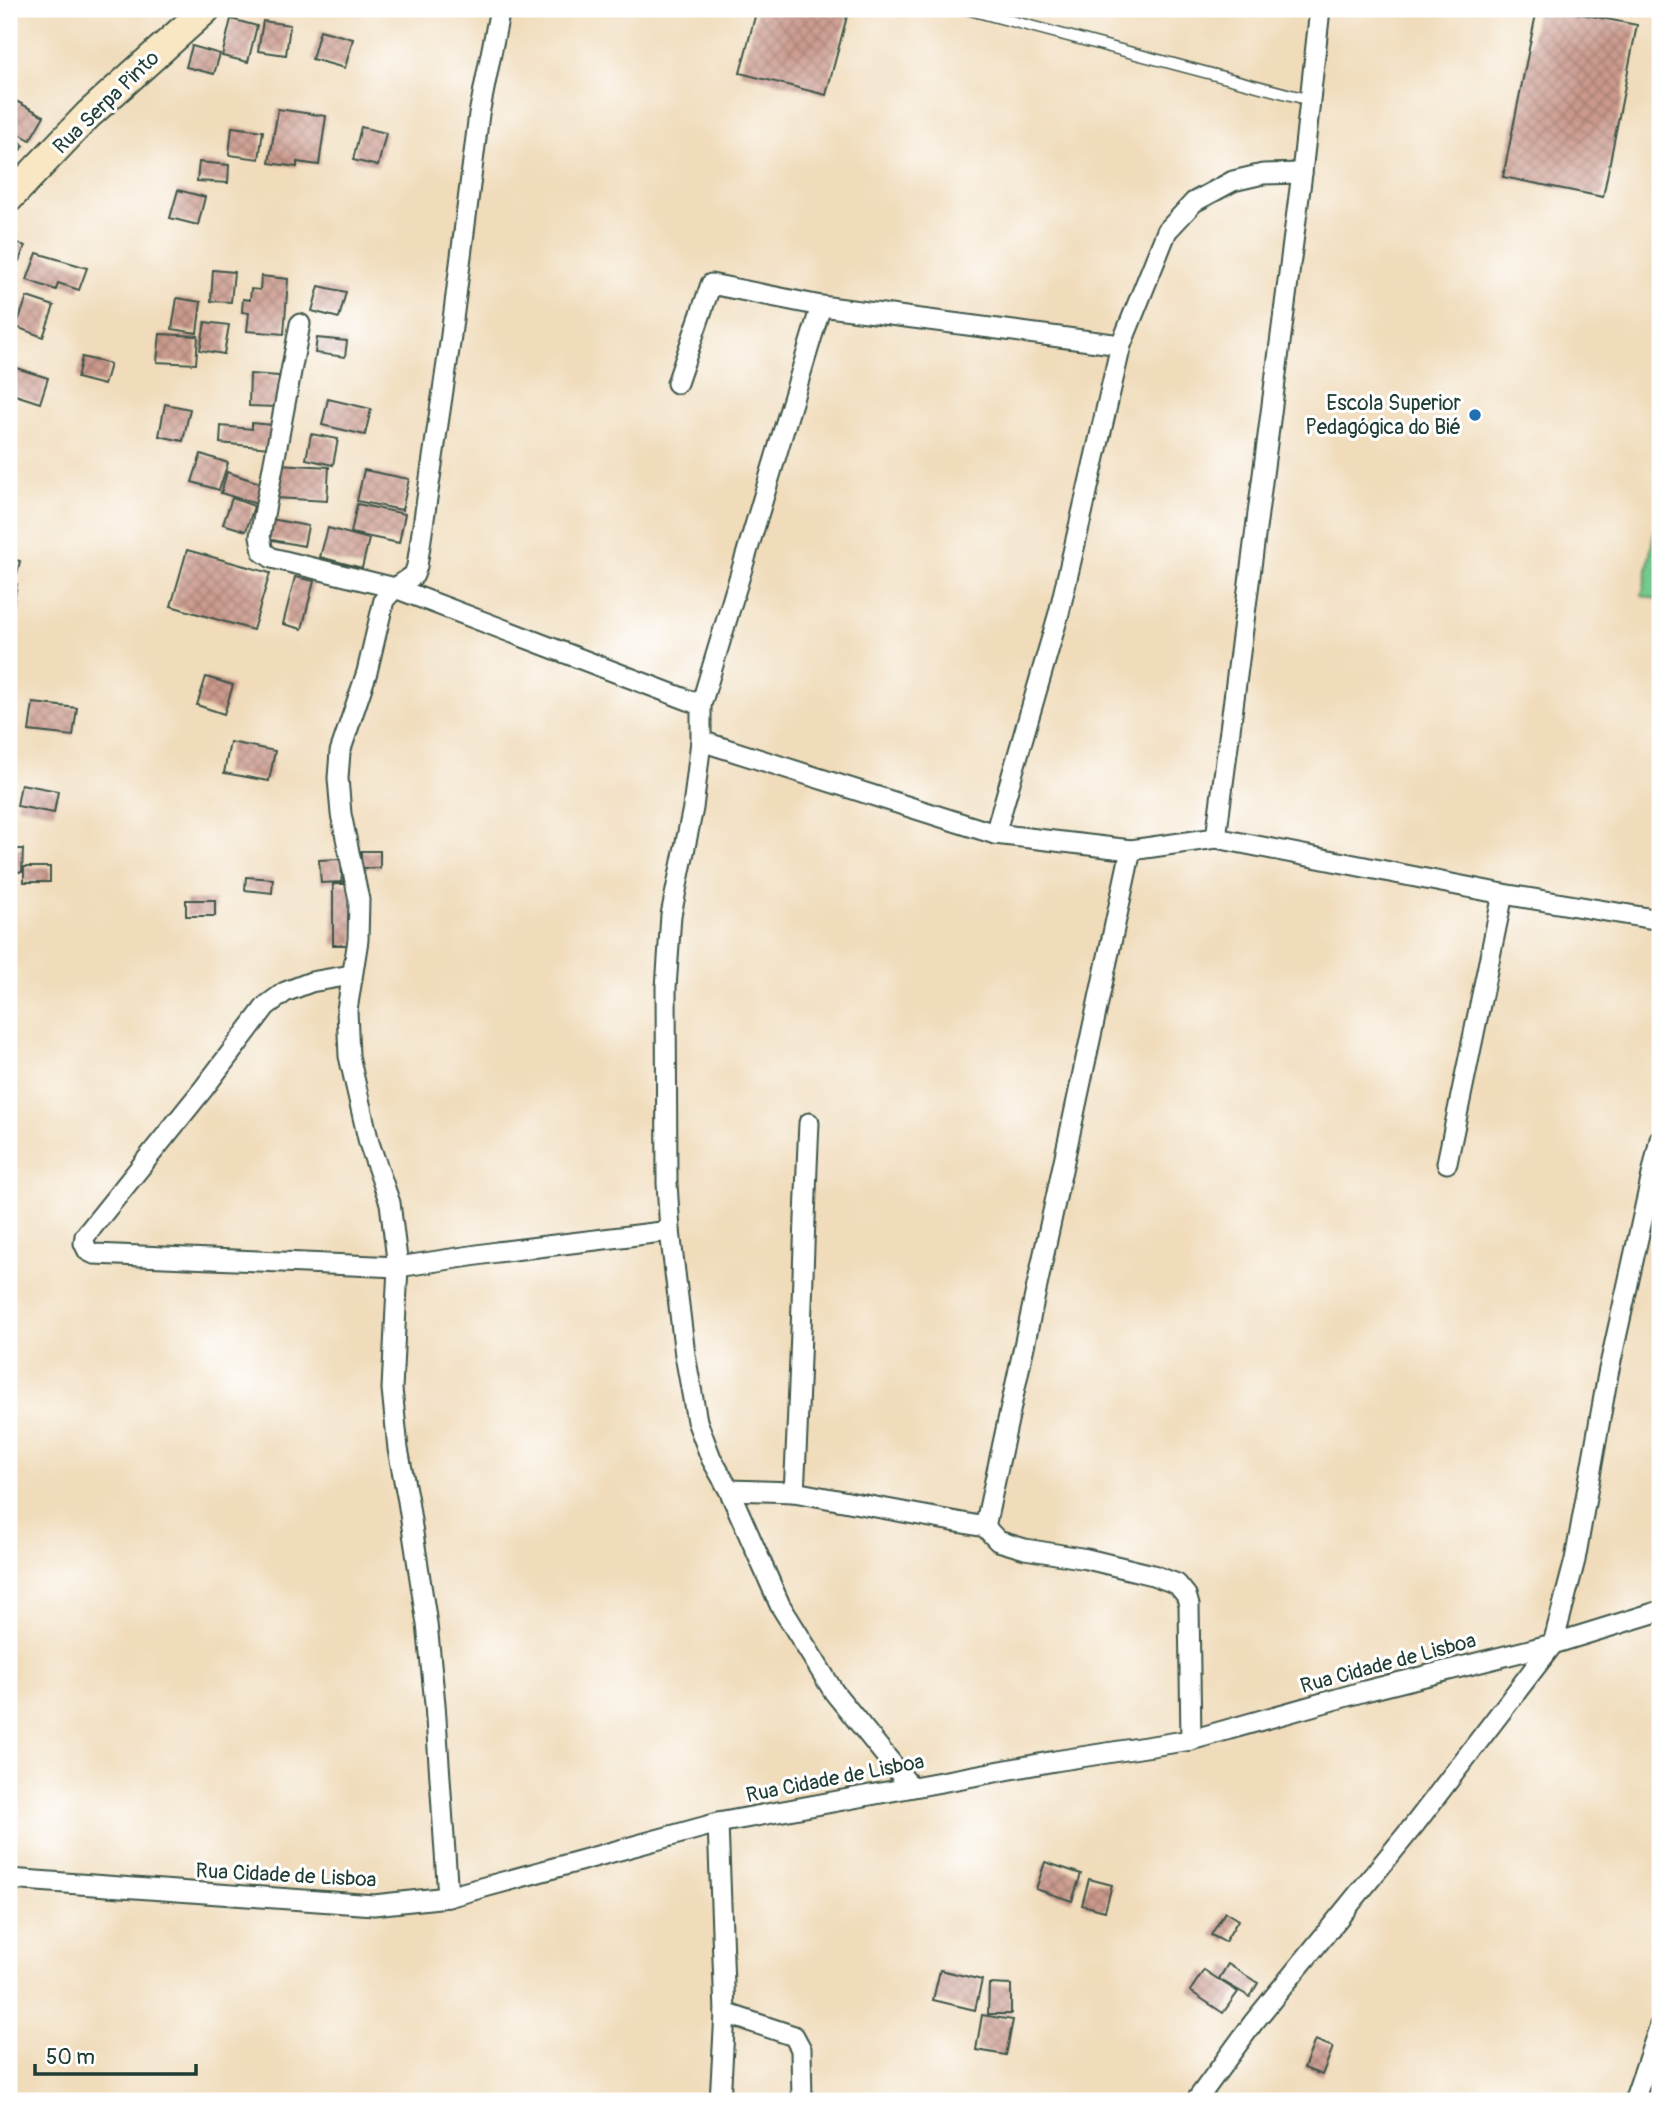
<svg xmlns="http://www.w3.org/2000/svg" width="1669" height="2110" viewBox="0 0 1669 2110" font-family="Pangolin,sans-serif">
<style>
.pitch{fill:#75c98d;stroke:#4a8360;stroke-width:2}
.building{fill:url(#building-cross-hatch)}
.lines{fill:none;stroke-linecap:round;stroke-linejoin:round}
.lane-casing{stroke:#3e5548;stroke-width:13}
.street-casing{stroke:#3e5548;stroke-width:23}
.secondary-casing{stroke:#3e5548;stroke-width:32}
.lane{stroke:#fff;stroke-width:10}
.street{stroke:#fff;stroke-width:19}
.secondary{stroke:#f9e7c3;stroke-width:28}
.poi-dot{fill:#1f6fb2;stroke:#fff;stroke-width:2.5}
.labels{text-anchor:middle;stroke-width:6;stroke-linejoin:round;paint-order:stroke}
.street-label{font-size:21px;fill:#1f3d34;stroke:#fff}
.poi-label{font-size:21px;fill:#1f3d34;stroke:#fff;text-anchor:end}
</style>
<defs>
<pattern id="building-cross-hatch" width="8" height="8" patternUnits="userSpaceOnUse" patternTransform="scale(1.75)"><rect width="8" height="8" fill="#cb998c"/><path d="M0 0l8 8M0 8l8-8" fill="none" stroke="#a47e73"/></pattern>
</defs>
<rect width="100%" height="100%" fill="#fff"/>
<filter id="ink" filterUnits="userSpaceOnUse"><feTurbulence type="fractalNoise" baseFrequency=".0143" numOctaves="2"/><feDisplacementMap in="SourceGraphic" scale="14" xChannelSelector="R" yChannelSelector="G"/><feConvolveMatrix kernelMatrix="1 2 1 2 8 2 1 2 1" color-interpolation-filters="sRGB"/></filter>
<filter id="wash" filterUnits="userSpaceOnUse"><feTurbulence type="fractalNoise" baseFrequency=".00686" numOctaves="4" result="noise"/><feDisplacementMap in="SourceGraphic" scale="28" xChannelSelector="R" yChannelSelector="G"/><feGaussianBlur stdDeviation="1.57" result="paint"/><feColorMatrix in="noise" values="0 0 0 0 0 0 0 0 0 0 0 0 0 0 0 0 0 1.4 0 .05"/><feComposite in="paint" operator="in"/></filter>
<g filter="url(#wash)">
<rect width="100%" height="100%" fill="#f0dbba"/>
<path class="pitch" d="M1660,501V600L1642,596Z"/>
<g id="blocks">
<g class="building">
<path d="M757,9H849L826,95L740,73Z"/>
<path d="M1537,9H1556L1637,25L1603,197L1503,177Z"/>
<path d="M231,19L257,26L248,62L222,56Z"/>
<path d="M263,21L290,25L286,55L258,51Z"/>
<path d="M320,30L353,39L345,68L312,59Z"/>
<path d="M192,46L220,54L214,74L186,67Z"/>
<path d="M14,100L44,116L30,140L9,128V109Z"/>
<path d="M278,109L326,116L319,165L297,162V167L269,163Z"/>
<path d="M232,127L263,131L259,159L229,155Z"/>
<path d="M361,127L386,133L378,166L353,160Z"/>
<path d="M11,132L24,146L9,160V134Z"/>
<path d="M199,162L229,165L228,183L197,181Z"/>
<path d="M178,190L205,197L198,225L170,218Z"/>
<path d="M9,240L25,246L19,261L9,257Z"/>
<path d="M37,253L87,268L79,290L58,283L56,290L27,280Z"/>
<path d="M213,270L234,272L231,302L211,301Z"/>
<path d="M261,276L288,279L284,334L247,331L249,313L242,312L243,299L250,300L251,289L260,290Z"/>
<path d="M319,286L346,292L339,318L312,311Z"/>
<path d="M27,297L54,306L43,337L16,327Z"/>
<path d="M177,298L201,302L197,333L172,329Z"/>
<path d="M205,322L229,325L224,354L200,350Z"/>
<path d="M160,334L198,336L196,364L157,362Z"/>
<path d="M317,338L347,341L345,357L315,353Z"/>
<path d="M82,357L110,364L104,385L77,378Z"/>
<path d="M16,368L48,378L40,403L9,393Z"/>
<path d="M250,374L279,376L278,407L249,406Z"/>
<path d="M328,399L371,409L365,435L322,425Z"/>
<path d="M165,404L190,409L183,441L159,436Z"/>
<path d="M252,423L272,425L269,448L220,443L221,426L252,429Z"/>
<path d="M311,434L338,439L333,465L306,459Z"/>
<path d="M201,454L228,463L219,490L192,482Z"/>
<path d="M278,464L329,467L327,501L276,498Z"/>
<path d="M364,470L409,479L402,510L357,501Z"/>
<path d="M227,472L266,485L260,505L221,493Z"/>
<path d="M232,498L254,506L246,531L223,524Z"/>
<path d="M357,504L405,514L399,543L351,533Z"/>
<path d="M271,519L308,526L304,546L267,539Z"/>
<path d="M328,528L369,539L362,568L320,557Z"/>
<path d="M187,550L270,573L253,630L171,606Z"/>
<path d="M9,559L20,561L17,574L9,572Z"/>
<path d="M295,577L314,581L302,629L283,624Z"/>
<path d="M9,583L17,584L13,608H9Z"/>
<path d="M206,677L233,685L224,714L197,705Z"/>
<path d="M33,703L77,708L73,736L29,731Z"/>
<path d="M230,742L275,751L269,781L224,773Z"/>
<path d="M21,784L58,791L54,813L17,806Z"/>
<path d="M9,849H23L22,872L9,871Z"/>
<rect x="361" y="851" width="19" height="17"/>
<path d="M341,859L342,882L321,883L319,860Z"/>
<rect x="24" y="867" width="26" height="15"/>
<path d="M246,877L273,879L272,893L245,890Z"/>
<rect x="333" y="884" width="21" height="61"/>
<rect x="186" y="900" width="29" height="16"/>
<path d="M1045,1862L1081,1874L1072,1901L1036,1889Z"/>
<path d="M1089,1879L1112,1885L1105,1911L1082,1905Z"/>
<path d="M1225,1912L1238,1920L1225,1942L1211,1935Z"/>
<path d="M1228,1964L1258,1983L1250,1997L1219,1979Z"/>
<path d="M940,1970L982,1980L975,2010L933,2000Z"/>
<path d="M1204,1970L1238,1992L1223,2013L1190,1991Z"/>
<path d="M989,1984L1011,1985V2014H988Z"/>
<path d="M982,2015L1013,2020L1006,2055L976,2050Z"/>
<path d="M1315,2040L1333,2047L1322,2075L1304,2068Z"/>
</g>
</g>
</g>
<g filter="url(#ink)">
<use href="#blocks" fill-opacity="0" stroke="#3e5548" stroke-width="2"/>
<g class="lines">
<g class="lane-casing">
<path id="lane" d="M966,9L1310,100"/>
</g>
<g class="street-casing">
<g id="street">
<path d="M821,306L701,705V741L693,808L671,915L666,988L667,1183L670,1231L685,1355L697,1421L711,1458L729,1490L780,1605L834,1692L910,1786"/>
<path d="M300,324L260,536L263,552L272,558L395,588L701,705"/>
<path d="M677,383L711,284L821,306L1121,345"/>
<path d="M701,741L995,834L1131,850L1216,838L1503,894L1660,920"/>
<path d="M995,834L1059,613L1121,345L1167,231L1194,202L1233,181L1263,174L1302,173"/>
<path d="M1216,838L1302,173L1320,9"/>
<path d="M351,975L311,982L285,992L266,1006L204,1088L85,1236L84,1243L88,1251L94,1254L398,1267L497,1252L670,1231"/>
<path d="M1447,1163L1503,894"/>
<path d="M729,1490L794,1492L985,1527L998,1541L1025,1549L1087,1559L1153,1575L1177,1584L1186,1595L1189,1605L1191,1740"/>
<path d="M794,1492C801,1369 803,1246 809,1123"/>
<path d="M985,1527L1131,850"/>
<path d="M718,1823L725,2013L720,2101"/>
<path d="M9,1879L374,1905L448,1897L718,1823L1055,1761L1191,1740L1365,1691L1553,1644L1660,1611"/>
<path d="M448,1897L435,1704L427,1624L408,1501L398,1449L392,1389L398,1267L390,1203L369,1143L349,1056L347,1010L358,940L359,900L341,814L338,778L340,752L367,672L384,600L395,588L414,575L417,566L450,343L479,114L500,9"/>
<path d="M725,2013L794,2036L801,2049L802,2101"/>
<path d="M1196,2101L1253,2023L1415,1824L1553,1644L1575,1560L1608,1374L1660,1139"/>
<path d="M1634,2101L1660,2025"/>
</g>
</g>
<g class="secondary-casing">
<path id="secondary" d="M9,198L88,115L206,9"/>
</g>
<use href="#lane" class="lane"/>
<use href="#street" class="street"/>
<use href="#secondary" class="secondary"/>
</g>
</g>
<circle class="poi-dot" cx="1475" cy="415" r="7"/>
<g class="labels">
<g class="street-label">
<text transform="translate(106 102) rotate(-44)" y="7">Rua Serpa Pinto</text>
<text transform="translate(1388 1663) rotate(-15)" y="7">Rua Cidade de Lisboa</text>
<text transform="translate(835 1778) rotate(-11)" y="7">Rua Cidade de Lisboa</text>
<text transform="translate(286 1875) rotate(3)" y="7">Rua Cidade de Lisboa</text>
</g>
<g class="poi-label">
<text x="1461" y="410">Escola Superior<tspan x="1461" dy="24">Pedagógica do Bié</tspan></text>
</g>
</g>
<rect width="1669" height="2110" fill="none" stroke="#fff" stroke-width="35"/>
<path d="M35 2064v10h161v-10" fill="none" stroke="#1f3d34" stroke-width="3.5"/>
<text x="46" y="2064" font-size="21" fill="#1f3d34" stroke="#ffffff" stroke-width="5" paint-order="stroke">50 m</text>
</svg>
